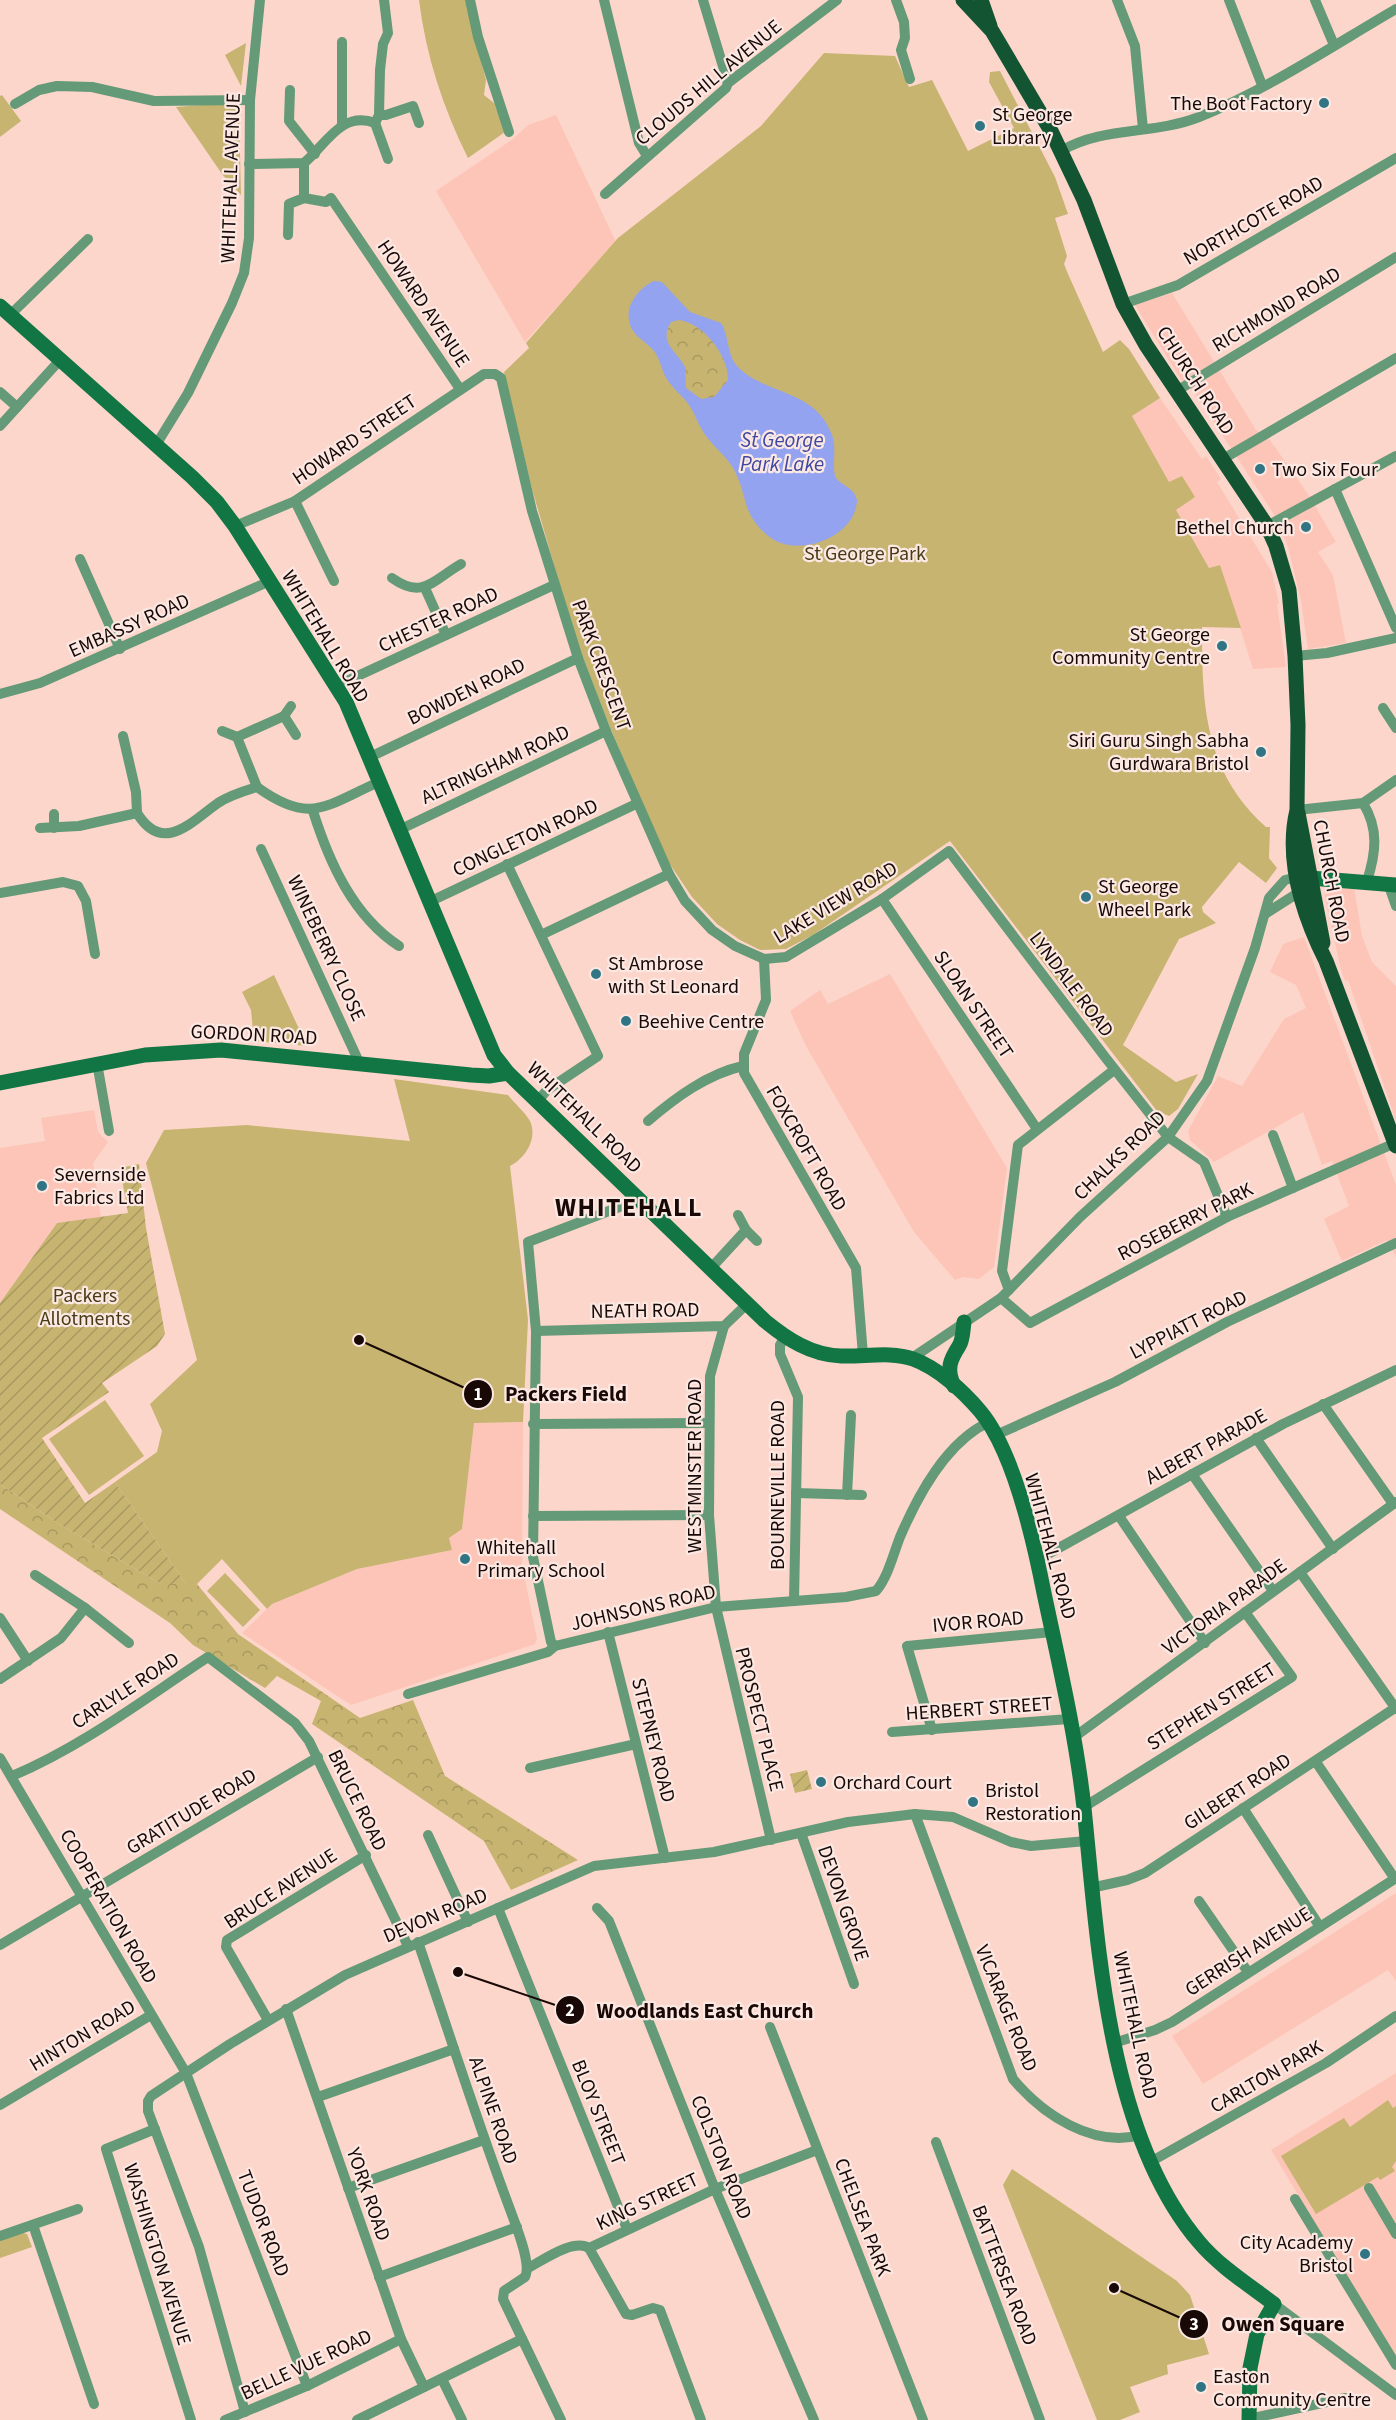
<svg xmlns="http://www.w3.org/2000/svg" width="1396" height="2420" viewBox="0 0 1396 2420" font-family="'Source Sans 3',sans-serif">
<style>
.built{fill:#fdc5b7}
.green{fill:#c6b470}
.forest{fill:url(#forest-crowns)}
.garden{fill:url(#garden-furrows)}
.water{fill:#94a3f0;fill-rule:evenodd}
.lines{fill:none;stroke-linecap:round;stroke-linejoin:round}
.street{stroke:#649a77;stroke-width:10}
.secondary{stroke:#127644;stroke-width:15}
.primary{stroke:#135532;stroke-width:15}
.poi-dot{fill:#317585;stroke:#fce8e3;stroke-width:2}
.labels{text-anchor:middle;stroke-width:4.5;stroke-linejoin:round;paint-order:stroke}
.street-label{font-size:20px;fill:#180906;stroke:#fce8e3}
.poi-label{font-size:20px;fill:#180906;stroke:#fce8e3;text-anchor:start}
.park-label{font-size:20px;fill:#463c16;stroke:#fce8e3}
.water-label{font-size:21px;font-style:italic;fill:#3f48a1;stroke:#fce8e3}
.district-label{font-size:26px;font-weight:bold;letter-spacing:1.5px;fill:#180906;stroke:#fce8e3}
.leader{fill:none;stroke:#180906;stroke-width:2}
.callout-dot{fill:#180906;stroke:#fce8e3;stroke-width:2}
.mark-label{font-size:18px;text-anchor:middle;font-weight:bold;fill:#fff}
.callout-label{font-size:21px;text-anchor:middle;font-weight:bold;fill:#180906;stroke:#fce8e3;stroke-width:4.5;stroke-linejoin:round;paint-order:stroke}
</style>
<defs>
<pattern id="forest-crowns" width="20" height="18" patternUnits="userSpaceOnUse" patternTransform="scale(1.5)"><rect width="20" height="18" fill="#c6b470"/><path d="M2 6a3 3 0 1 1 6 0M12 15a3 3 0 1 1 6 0" fill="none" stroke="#a99960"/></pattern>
<pattern id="garden-furrows" width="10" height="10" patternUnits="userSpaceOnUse" patternTransform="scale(1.5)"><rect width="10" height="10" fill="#c6b470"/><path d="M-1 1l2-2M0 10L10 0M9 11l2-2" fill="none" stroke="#a99960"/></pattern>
</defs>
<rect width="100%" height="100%" fill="#fdd6cb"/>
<g class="built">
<path d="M556,115L616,242L525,342L436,191L513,139L528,125Z"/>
<path d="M1172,293L1256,430L1270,440L1308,494L1336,542L1318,552L1333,575L1346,643L1308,649L1301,601L1288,547L1272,511L1194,392L1181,380L1135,305Z"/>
<path d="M1160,398L1202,459L1206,456L1221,479L1217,482L1272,572L1279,603L1277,604L1286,667L1253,669L1220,565L1209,568L1175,509L1194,497L1169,482L1132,416Z"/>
<path d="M1354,887L1362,936L1372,962L1396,986V1121L1348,980L1345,981L1341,970L1326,903L1324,891Z"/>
<path d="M1304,937L1396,1185V1257L1387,1240L1342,1261L1324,1219L1349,1206L1332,1161L1322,1165L1303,1112L1214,1162L1190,1140L1188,1131L1218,1076L1242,1086L1284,1019L1306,1008L1296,985L1270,972L1283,944Z"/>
<path d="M890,974L1007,1168L994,1267L979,1279L963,1277L955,1280L914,1232L806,1046L790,1011L820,990L828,1004Z"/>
<path d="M94,1110L98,1132L108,1142L93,1163L101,1217L57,1223L0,1303V1148L45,1141L41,1118Z"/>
<path d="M523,1422L522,1565L537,1639L535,1644L351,1705L242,1633L272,1604L357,1569L452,1550L449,1538L462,1529L474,1423Z"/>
<path d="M1396,1893V1981L1388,1970L1203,2084L1172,2036Z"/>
<path d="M1396,2073V2357L1271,2150Z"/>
</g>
<g class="green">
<path d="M419,0H465L486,80L484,95L494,103L505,132L468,158C443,108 426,56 419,0Z"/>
<path d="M246,43L241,86L225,55Z"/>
<path d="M824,53L895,56L909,87L932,80L968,151L1014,128L989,82L990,72L1000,71L1055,177L1068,214L1055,218L1067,256L1064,264L1068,274L1103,352L1120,340L1129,349L1160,398L1132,416L1169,482L1182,476L1195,497L1176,510L1209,568L1220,565L1241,628L1202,627C1202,704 1204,772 1266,827H1270L1269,858L1277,868L1266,883L1239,862L1202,907L1203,912L1216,923L1179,939L1123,1045L1176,1082L1198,1074L1178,1109L1169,1116L1157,1111L950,841L813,935L786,949L760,950L740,940L717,924L692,897L667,860L607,720L580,650L559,582L532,489L504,372L529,348L526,343L618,238L761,126Z"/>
<path d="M2,95L21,121L0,137V96Z"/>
<path d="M228,103L239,113L241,195L222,174L176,107Z"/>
<path d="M274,975L307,1046L254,1041L251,1010L242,992Z"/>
<path d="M394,1079L508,1095C514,1103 525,1112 530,1121C538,1139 525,1158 510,1166L528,1320L523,1422L474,1423L462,1529L449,1538L452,1550L357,1569L272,1604L267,1609L222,1559L197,1584H186L115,1482L157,1452L162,1431L150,1404L197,1360L146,1163L164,1130L247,1125L410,1141Z"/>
<path d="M105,1400L144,1456L89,1495L49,1439Z"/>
<path d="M225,1573L260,1610L243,1627L207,1591Z"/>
<path d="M1388,2100L1393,2108L1396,2106V2161L1392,2167L1395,2171L1380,2180L1378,2177L1316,2214L1281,2156L1344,2118L1350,2127Z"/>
<path d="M1012,2169L1177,2281L1190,2295L1209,2354L1167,2365L1168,2374L1130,2387L1140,2412L1120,2420H1097L1003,2185Z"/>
<path d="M23,2233L27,2234L32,2247L0,2258V2239Z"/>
</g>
<g class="forest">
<path d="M674,320C701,318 729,356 728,380L714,397L702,399L686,388L687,377L683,362L668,346V327Z"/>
<path d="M0,1484L59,1524L161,1584H197L238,1634L360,1718L413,1700L445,1776L578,1860L511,1890L484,1841L312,1724L321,1701L277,1676L265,1688L193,1645L170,1623L0,1509Z"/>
</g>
<g class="garden">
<path d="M139,1164L146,1228L165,1334L157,1346L102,1383L109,1392L42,1438L85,1503L115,1482L186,1584H161L59,1524L0,1484V1303L57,1223L128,1213L120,1168Z"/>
<path d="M807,1770L812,1789L795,1793L790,1774Z"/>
</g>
<path class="water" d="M654,281L662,282L690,312L721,323C729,335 727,355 737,366C764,395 816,389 832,435C837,448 832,462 835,476C841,487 854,486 857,500C856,537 799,558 771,538C740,515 749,496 733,468C726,456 714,447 706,436C700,428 696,417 691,408C684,396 672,389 665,376C661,368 660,359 654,351C645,340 631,336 629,320C626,304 640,287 654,281ZM679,320C704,323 729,357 728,380L714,397L701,399L686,388L685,367C677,351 658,343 671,322Z"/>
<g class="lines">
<g class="street">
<path d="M470,0L478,37L509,132"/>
<path d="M604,0L639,143L647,156"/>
<path d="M703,0L728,83"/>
<path d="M896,0L904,22L905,38L901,50L910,79"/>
<path d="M1117,0L1135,46L1143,129"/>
<path d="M1229,0L1262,85"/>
<path d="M1315,0L1334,45"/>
<path d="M290,90L289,121L315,154"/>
<path d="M15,104L39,90L57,86L92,87L154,101L250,100"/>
<path d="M379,115H386L413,106L419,123"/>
<path d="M375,123L388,159"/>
<path d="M342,125V42"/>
<path d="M1061,151C1103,126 1154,135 1199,117C1265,91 1334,45 1396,9"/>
<path d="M249,164L304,163C325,146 341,110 375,123L379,115L380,70L383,44L388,33L384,0"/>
<path d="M605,194L726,88L728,83L837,0"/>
<path d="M304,198L326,202L331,198L460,389"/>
<path d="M288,235L289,204L304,198V163"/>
<path d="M1123,304L1178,285L1396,158"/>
<path d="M9,316L88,239"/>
<path d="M0,392L17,407"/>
<path d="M1175,392L1396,257"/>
<path d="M0,426L60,360"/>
<path d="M156,445L188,393L232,303L244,273L249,238L250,100L260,0"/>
<path d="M1223,459L1396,358"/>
<path d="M1335,489L1396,628"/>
<path d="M295,501L334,581"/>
<path d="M235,526L295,501L484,374H495L501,378L532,511L578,658L606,731L669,874L685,901L712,930L735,946L764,959L786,957L882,899L949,851L1105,1057L1168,1137L1204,1162L1227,1217"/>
<path d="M1267,526L1396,456"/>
<path d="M80,559L120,649"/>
<path d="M392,578C423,600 433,580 461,564"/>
<path d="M425,588L446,635"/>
<path d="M1295,656L1327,653L1396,638"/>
<path d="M336,686L554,585"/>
<path d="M0,694L40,683L270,581"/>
<path d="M1383,708L1396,728"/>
<path d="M284,716L296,735"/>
<path d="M222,731L237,737L257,787"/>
<path d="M123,736L136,792L137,813"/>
<path d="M237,737L284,716L291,706"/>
<path d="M370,757L578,658"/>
<path d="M1363,803C1379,829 1376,853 1367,881"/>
<path d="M1297,810L1363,803L1396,780"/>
<path d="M313,811C329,862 353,916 399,946"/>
<path d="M54,814V828"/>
<path d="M40,828L79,826L137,813C163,855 191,822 218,803C230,795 244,791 257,787C311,826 326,805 379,782"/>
<path d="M399,830L606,731"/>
<path d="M261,849L359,1062"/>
<path d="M507,864L598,1056L547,1090L537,1102"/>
<path d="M1388,883L1396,906"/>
<path d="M0,893L63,882L78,886L86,901L95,954"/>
<path d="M882,899L1037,1129"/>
<path d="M429,902L636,804"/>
<path d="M1265,914L1301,891"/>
<path d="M541,935L669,874"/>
<path d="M764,959L766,1000L744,1054V1073L856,1268L863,1355"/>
<path d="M97,1063L109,1131"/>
<path d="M648,1121C675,1098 707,1074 743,1066"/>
<path d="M1273,1135L1293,1188"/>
<path d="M738,1215L746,1230L757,1241"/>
<path d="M712,1267L746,1230"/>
<path d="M1009,1290L1002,1271L1018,1145L1114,1070"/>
<path d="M1001,1298L1030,1323L1227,1217L1395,1143"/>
<path d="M724,1326L710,1376L709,1515L716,1607L771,1840"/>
<path d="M536,1331L724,1326L747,1304"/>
<path d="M785,1337L780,1345V1354L798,1397L794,1601"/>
<path d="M912,1358L1001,1298L1080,1217L1168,1137L1207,1081L1255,948L1269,898L1285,880L1297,877"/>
<path d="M1323,1404L1393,1504"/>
<path d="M533,1424L709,1423"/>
<path d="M996,1435L1115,1382L1227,1322L1396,1243"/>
<path d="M1256,1438L1333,1549"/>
<path d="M1192,1474L1273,1591"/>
<path d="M796,1493L862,1495"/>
<path d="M847,1495L851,1415"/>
<path d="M533,1516L709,1515"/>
<path d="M1119,1516L1205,1643"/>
<path d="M1037,1560L1283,1424L1396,1370"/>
<path d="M1300,1572L1396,1709"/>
<path d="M35,1575L85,1608L129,1643"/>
<path d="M0,1618L28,1661"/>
<path d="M608,1632L665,1858"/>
<path d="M555,1646L551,1642L533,1557L536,1331L528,1242L622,1206L635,1194"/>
<path d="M0,1679L61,1638L85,1608"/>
<path d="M408,1694L548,1652L555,1646L716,1607L846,1597L876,1591C888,1577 893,1555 900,1537C918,1495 946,1442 989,1422"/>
<path d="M932,1730L907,1646L1052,1632"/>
<path d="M892,1732L1069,1719"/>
<path d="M1073,1738L1396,1502"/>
<path d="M0,1758L186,2073L307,2386"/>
<path d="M1316,1762L1395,1879"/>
<path d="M530,1768L636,1744"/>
<path d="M12,1776C83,1746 144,1699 208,1657L295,1723L309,1741L408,1946"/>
<path d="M1084,1807L1292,1677L1245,1612"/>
<path d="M1243,1808L1320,1927"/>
<path d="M915,1814L1013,2079C1043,2115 1093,2148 1141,2135"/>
<path d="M801,1833L854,1984"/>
<path d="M428,1835L468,1922"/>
<path d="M1091,1888L1127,1880L1145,1873L1395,1708"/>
<path d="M1199,1901L1248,1972"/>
<path d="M498,1908L627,2229"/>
<path d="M597,1908L609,1921L715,2189L814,2420"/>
<path d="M418,1942C449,2032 477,2122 511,2212C516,2226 532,2264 525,2277L504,2291L503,2299L561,2420"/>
<path d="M0,1945L318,1757"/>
<path d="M286,2009L401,2339L424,2387"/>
<path d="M268,2020L226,1947L227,1940L366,1855"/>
<path d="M770,2027L923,2420"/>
<path d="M1114,2043L1155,2030L1172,2022L1396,1878"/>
<path d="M318,2097L454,2049"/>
<path d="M0,2105L151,2015"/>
<path d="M155,2129L106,2149L191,2420"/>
<path d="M936,2142L1040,2420"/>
<path d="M1152,2161L1326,2063L1396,2016"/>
<path d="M348,2188L484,2140"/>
<path d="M1369,2188L1396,2234"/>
<path d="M1295,2199L1396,2365"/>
<path d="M33,2225L94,2404"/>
<path d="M0,2236L78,2209"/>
<path d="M589,2248L626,2314L632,2315L653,2308L660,2310L701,2420"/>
<path d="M528,2268C542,2261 573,2238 589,2248L715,2189L817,2150"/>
<path d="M379,2277L517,2227"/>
<path d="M1274,2304L1396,2395"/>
<path d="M442,2379L462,2420"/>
<path d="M245,2412L199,2247L148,2111V2101L151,2096L230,2044L345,1975L594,1866L714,1852L848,1822L915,1814L953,1817L1011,1842L1031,1846L1086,1841"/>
<path d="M1249,2419L1345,2398"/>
<path d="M225,2420L307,2386L401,2339"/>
<path d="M357,2420L522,2339"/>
</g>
<g class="secondary">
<path d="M0,306L192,477L217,502L235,526L346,702L494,1055L508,1073L765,1321C787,1339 811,1355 841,1356C864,1357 891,1351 913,1359C938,1368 963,1391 980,1411C1013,1450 1034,1542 1044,1593C1059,1664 1076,1735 1084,1808C1098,1943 1107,2134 1199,2242C1219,2266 1249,2285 1274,2304L1257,2334L1250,2368L1249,2420"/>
<path d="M1298,877L1396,885"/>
<path d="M0,1083L145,1055L221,1050L471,1075L489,1076L508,1073"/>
<path d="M954,1386C946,1369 950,1360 959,1346C963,1340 963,1329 964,1322"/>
</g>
<g class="primary">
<path d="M963,0L992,31L1051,131L1084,200L1123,304L1146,345L1267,526L1276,546L1289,590L1295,656L1298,725L1297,810C1285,860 1303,915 1326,961L1396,1146"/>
<path d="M981,0L990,26"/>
<path d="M1298,813L1323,943"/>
</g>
</g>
<g class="poi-dot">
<circle cx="1324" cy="103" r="6"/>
<circle cx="980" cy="126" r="6"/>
<circle cx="1260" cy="469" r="6"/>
<circle cx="1306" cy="527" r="6"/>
<circle cx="1222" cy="646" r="6"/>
<circle cx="1261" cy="752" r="6"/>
<circle cx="1086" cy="897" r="6"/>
<circle cx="596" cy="974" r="6"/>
<circle cx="626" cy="1021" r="6"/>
<circle cx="42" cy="1186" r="6"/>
<circle cx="465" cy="1559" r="6"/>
<circle cx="821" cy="1782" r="6"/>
<circle cx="973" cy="1802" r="6"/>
<circle cx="1365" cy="2254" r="6"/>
<circle cx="1201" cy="2387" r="6"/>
</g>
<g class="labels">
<g class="street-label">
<text transform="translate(708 82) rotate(-40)" y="7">CLOUDS HILL AVENUE</text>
<text transform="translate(230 178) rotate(-88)" y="7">WHITEHALL AVENUE</text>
<text transform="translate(1253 220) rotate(-30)" y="7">NORTHCOTE ROAD</text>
<text transform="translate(424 303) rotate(56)" y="7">HOWARD AVENUE</text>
<text transform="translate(1276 309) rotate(-31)" y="7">RICHMOND ROAD</text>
<text transform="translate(1196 380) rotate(57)" y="7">CHURCH ROAD</text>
<text transform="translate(354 439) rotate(-34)" y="7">HOWARD STREET</text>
<text transform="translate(438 619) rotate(-25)" y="7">CHESTER ROAD</text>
<text transform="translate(129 625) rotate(-24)" y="7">EMBASSY ROAD</text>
<text transform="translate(326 636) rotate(59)" y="7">WHITEHALL ROAD</text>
<text transform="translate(602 665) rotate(70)" y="7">PARK CRESCENT</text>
<text transform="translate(466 691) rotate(-26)" y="7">BOWDEN ROAD</text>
<text transform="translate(495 764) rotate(-25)" y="7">ALTRINGHAM ROAD</text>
<text transform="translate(525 837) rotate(-25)" y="7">CONGLETON ROAD</text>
<text transform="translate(1332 881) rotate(79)" y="7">CHURCH ROAD</text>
<text transform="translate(835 902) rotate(-31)" y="7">LAKE VIEW ROAD</text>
<text transform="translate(327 948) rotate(65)" y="7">WINEBERRY CLOSE</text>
<text transform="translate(1072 984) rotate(53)" y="7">LYNDALE ROAD</text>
<text transform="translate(974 1004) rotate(56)" y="7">SLOAN STREET</text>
<text transform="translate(254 1034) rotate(3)" y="7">GORDON ROAD</text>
<text transform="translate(585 1117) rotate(44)" y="7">WHITEHALL ROAD</text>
<text transform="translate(807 1148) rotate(60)" y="7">FOXCROFT ROAD</text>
<text transform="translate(1119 1155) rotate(-44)" y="7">CHALKS ROAD</text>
<text transform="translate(1185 1221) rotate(-27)" y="7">ROSEBERRY PARK</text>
<text transform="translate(645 1310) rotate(-1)" y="7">NEATH ROAD</text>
<text transform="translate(1188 1324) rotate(-27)" y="7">LYPPIATT ROAD</text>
<text transform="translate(1206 1446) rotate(-29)" y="7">ALBERT PARADE</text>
<text transform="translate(694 1466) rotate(-90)" y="7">WESTMINSTER ROAD</text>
<text transform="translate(777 1485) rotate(-90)" y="7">BOURNEVILLE ROAD</text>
<text transform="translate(1051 1546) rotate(75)" y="7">WHITEHALL ROAD</text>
<text transform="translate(1224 1606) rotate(-36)" y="7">VICTORIA PARADE</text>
<text transform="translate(643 1607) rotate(-13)" y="7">JOHNSONS ROAD</text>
<text transform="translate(978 1621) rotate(-5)" y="7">IVOR ROAD</text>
<text transform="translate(125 1690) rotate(-33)" y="7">CARLYLE ROAD</text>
<text transform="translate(1211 1706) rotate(-32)" y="7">STEPHEN STREET</text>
<text transform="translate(979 1708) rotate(-4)" y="7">HERBERT STREET</text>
<text transform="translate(760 1719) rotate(76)" y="7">PROSPECT PLACE</text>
<text transform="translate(654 1740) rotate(76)" y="7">STEPNEY ROAD</text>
<text transform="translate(1237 1791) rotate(-33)" y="7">GILBERT ROAD</text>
<text transform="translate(358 1800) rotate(64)" y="7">BRUCE ROAD</text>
<text transform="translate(191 1811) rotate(-31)" y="7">GRATITUDE ROAD</text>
<text transform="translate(280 1888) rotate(-33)" y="7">BRUCE AVENUE</text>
<text transform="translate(844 1903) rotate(71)" y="7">DEVON GROVE</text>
<text transform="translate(109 1906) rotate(60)" y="7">COOPERATION ROAD</text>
<text transform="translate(435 1915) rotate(-23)" y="7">DEVON ROAD</text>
<text transform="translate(1248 1951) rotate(-33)" y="7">GERRISH AVENUE</text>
<text transform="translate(1007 2008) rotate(68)" y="7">VICARAGE ROAD</text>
<text transform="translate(1136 2025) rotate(78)" y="7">WHITEHALL ROAD</text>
<text transform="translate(82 2035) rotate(-31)" y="7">HINTON ROAD</text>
<text transform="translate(1266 2076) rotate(-30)" y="7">CARLTON PARK</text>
<text transform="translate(494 2110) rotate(71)" y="7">ALPINE ROAD</text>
<text transform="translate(599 2112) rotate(68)" y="7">BLOY STREET</text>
<text transform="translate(722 2157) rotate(68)" y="7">COLSTON ROAD</text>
<text transform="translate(369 2194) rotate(71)" y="7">YORK ROAD</text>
<text transform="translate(647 2201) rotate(-25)" y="7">KING STREET</text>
<text transform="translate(863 2217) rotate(69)" y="7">CHELSEA PARK</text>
<text transform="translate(264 2223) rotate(69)" y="7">TUDOR ROAD</text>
<text transform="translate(158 2254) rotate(73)" y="7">WASHINGTON AVENUE</text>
<text transform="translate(1005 2275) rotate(69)" y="7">BATTERSEA ROAD</text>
<text transform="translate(306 2364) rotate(-25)" y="7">BELLE VUE ROAD</text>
</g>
<g class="poi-label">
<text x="1312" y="110" text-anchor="end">The Boot Factory</text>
<text x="992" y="121">St George<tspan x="992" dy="23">Library</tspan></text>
<text x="1272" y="476">Two Six Four</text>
<text x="1294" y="534" text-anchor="end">Bethel Church</text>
<text x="1210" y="641" text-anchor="end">St George<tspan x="1210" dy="23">Community Centre</tspan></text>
<text x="1249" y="747" text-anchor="end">Siri Guru Singh Sabha<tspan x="1249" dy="23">Gurdwara Bristol</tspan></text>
<text x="1098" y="893">St George<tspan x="1098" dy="23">Wheel Park</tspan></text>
<text x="608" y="970">St Ambrose<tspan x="608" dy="23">with St Leonard</tspan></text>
<text x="638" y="1028">Beehive Centre</text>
<text x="54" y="1181">Severnside<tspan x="54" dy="23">Fabrics Ltd</tspan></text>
<text x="477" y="1554">Whitehall<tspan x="477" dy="23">Primary School</tspan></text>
<text x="833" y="1789">Orchard Court</text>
<text x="985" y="1797">Bristol<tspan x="985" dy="23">Restoration</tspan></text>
<text x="1353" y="2249" text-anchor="end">City Academy<tspan x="1353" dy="23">Bristol</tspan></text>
<text x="1213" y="2383">Easton<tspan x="1213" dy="23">Community Centre</tspan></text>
</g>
<g class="park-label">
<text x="865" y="560">St George Park</text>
<text x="85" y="1302">Packers<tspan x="85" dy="23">Allotments</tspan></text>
</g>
<g class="water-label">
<text x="782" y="447">St George<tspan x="782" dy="24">Park Lake</tspan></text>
</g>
<g class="district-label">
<text x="629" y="1216">WHITEHALL</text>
</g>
</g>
<path class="leader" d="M359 1340L478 1394M458 1972L570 2010M1114 2288L1194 2324"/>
<g class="callout-dot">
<circle cx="359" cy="1340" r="6"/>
<circle cx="458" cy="1972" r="6"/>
<circle cx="1114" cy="2288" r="6"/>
<circle cx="478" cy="1394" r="15"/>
<circle cx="570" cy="2010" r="15"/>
<circle cx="1194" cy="2324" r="15"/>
</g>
<g class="mark-label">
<text x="478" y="1400">1</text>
<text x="570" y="2016">2</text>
<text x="1194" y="2330">3</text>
</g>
<g class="callout-label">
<text x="566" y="1401">Packers Field</text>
<text x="705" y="2018">Woodlands East Church</text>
<text x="1283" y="2331">Owen Square</text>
</g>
</svg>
